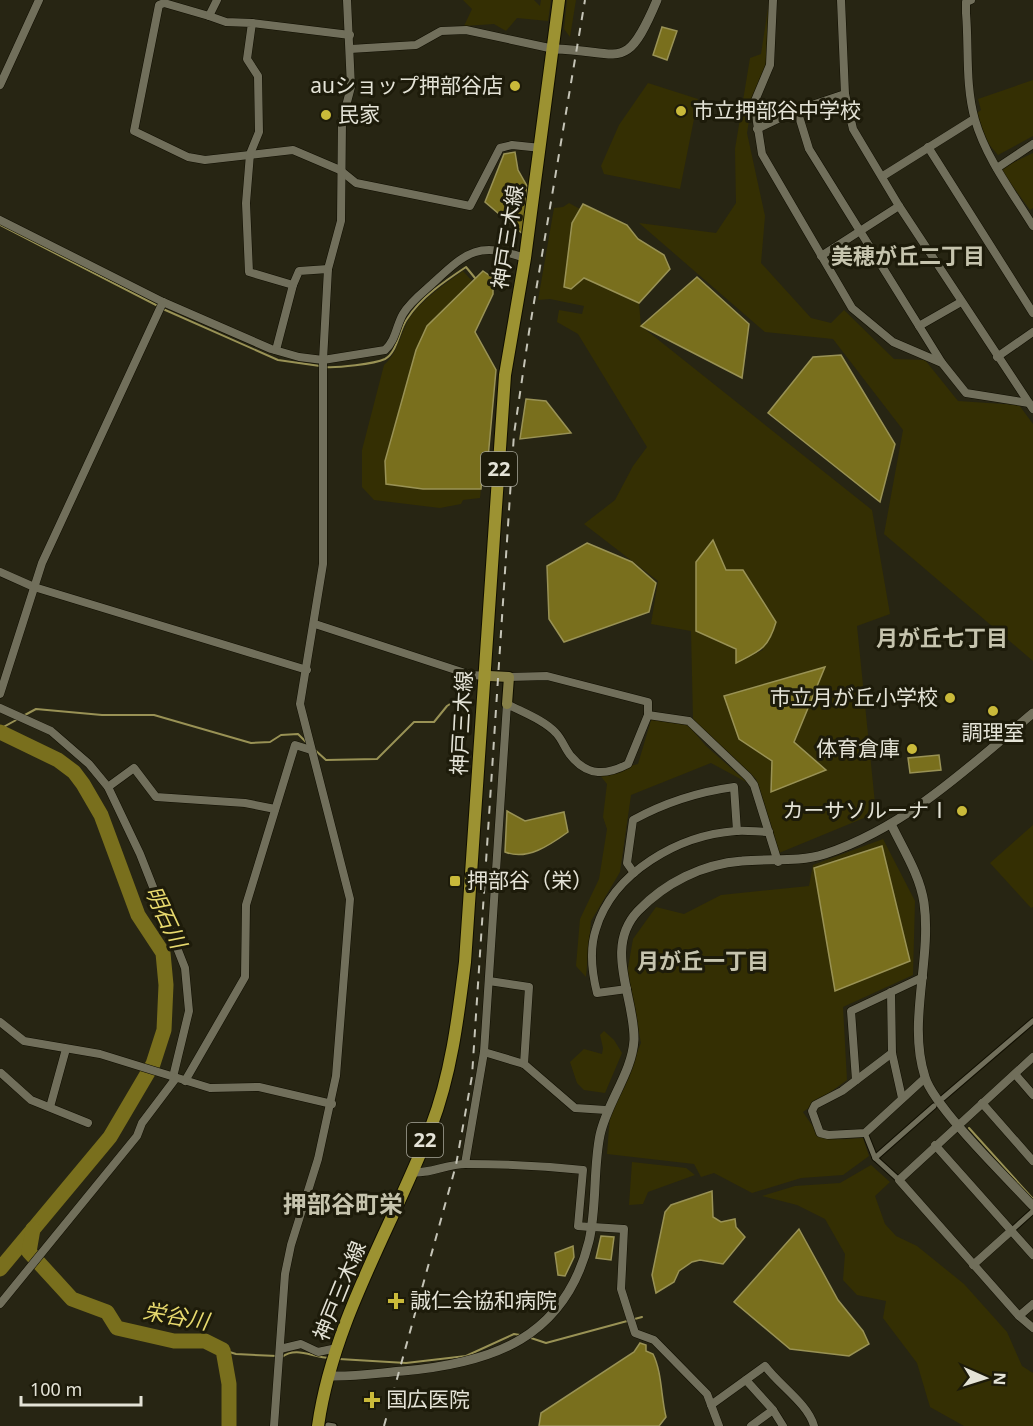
<svg xmlns="http://www.w3.org/2000/svg" width="1033" height="1426" viewBox="0 0 1033 1426" font-family="'Noto Sans','Noto Sans JP',sans-serif">
<style>
.green{fill:#342f03;fill-rule:evenodd}
.water{fill:#796f1d;stroke:#999255;stroke-width:1.5}
.lines{fill:none;stroke-linecap:round;stroke-linejoin:round}
.stream{stroke:#999255;stroke-width:2}
.river{stroke:#796f1d;stroke-width:15}
.pedestrian-casing{stroke:#100e01;stroke-width:7}
.minor-casing{stroke:#100e01;stroke-width:9}
.tertiary-casing{stroke:#100e01;stroke-width:10}
.secondary-casing{stroke:#100e01;stroke-width:12}
.primary-casing{stroke:#100e01;stroke-width:14}
.pedestrian{stroke:#716f5b;stroke-width:5}
.minor{stroke:#716f5b;stroke-width:8}
.tertiary{stroke:#716f5b;stroke-width:9}
.secondary{stroke:#878047;stroke-width:10}
.primary{stroke:#9c9232;stroke-width:12}
.rail{stroke:#c5c4b7;stroke-width:2;stroke-dasharray:8 8;stroke-linecap:butt}
.poi-dot{fill:#caba3a;stroke:#1d1b0a;stroke-width:2}
.labels{text-anchor:middle;stroke-width:6;stroke-linejoin:round;paint-order:stroke}
.shield{fill:#1d1b0a;stroke:#a8a79a;stroke-width:1.5}
.shield-label{font-size:20px;font-weight:bold;fill:#e4e3d7}
.poi-label{font-size:21px;fill:#e4e3d7;stroke:#1d1b0a;text-anchor:start}
.street-label{font-size:21px;fill:#e4e3d7;stroke:#1d1b0a}
.neighbourhood-label{font-size:22px;font-weight:bold;fill:#c6c4ae;stroke:#1d1b0a}
.water-label{font-size:22px;font-style:italic;fill:#e8da6e;stroke:#1d1b0a}
.quarter-label{font-size:24px;font-weight:bold;fill:#c6c4ae;stroke:#1d1b0a}
</style>
<rect width="100%" height="100%" fill="#272513"/>
<g class="green">
<path d="M463,0H534L540,6L541,0H551L548,21L517,18L506,31L494,24L464,26L472,9Z"/>
<path d="M567,0H576L570,37L564,29Z"/>
<path d="M769,2L767,62L752,102L747,133L765,216L761,263L811,318L831,323L844,310L894,359L925,360L958,401L1019,405L1033,424V661L884,534L903,430L833,339L765,332L639,223L716,233L736,203L735,149L750,58L761,54Z"/>
<path d="M1033,80V136L998,155L986,141L977,113L981,110L978,99Z"/>
<path d="M648,83L698,99L680,189L604,174L601,166L619,125Z"/>
<path d="M1033,153V208L1030,210L1000,169Z"/>
<path d="M569,203L580,209L572,223L571,289L584,278L639,303L641,326L872,510L890,614L857,626L876,813L779,853L756,779L693,720L691,631L651,624L658,581L584,524L615,500L633,466L647,447L578,334L557,322L559,310L582,314L584,306L550,299L538,300L554,208L563,207ZM713,541L763,650L736,663V649ZM824,667L794,742L826,769L771,792L772,761Z"/>
<path d="M463,271L472,281L427,326L416,350L385,461L386,484L393,486L481,489L480,498L463,500L461,504L440,508L374,500L362,487V450L384,365C398,353 400,335 409,319C421,300 445,284 463,271Z"/>
<path d="M652,717L688,725L706,746L748,783L711,763L631,795L620,872L591,921L586,977L576,966L580,919L599,879L607,829L603,817L607,784L599,774L638,764Z"/>
<path d="M1033,825V907L1031,908L990,863Z"/>
<path d="M883,839L915,901L913,975L843,1007L847,1080L803,1112C824,1144 826,1140 863,1138L869,1156L843,1175L801,1178L752,1193L714,1173L701,1177L694,1164L607,1154L610,1115L641,1043L627,973L633,939L656,907L684,914L721,895L809,886L813,865Z"/>
<path d="M604,1031L614,1040L622,1053L605,1093L584,1090L577,1083L570,1062L584,1049L602,1054L603,1048L600,1035Z"/>
<path d="M632,1162L686,1168L695,1175L648,1192L643,1204L629,1205Z"/>
<path d="M871,1165L890,1182L875,1196L885,1224L896,1236L917,1246L964,1284L1007,1332L1022,1366L1033,1373V1426H964L930,1407L917,1363L883,1318L886,1301L857,1295L843,1280L845,1254L825,1219L797,1205L762,1196L795,1186L840,1183Z"/>
</g>
<g class="water">
<path d="M662,27L677,31L667,60L653,55Z"/>
<path d="M515,152L518,170L527,186L524,235L485,202L504,154Z"/>
<path d="M583,204L627,225L638,239L664,255L670,269L639,303L584,278L571,289L564,287L572,223Z"/>
<path d="M483,271L493,278V294L475,332L496,370L488,458L483,463L481,489H423L386,484L385,461L416,350L427,326Z"/>
<path d="M697,277L749,324L742,378L641,326Z"/>
<path d="M841,355L895,444L880,502L768,413L813,357Z"/>
<path d="M526,399L546,401L571,433L520,439Z"/>
<path d="M713,540L726,570H743L776,622C768,649 760,651 736,663V649L696,631V562Z"/>
<path d="M587,543L632,562L656,583L649,612L564,642L549,619L547,566Z"/>
<path d="M825,667L794,742L826,770L771,792L772,761L739,739L724,696Z"/>
<path d="M939,755L941,770L910,773L908,758Z"/>
<path d="M507,811L525,821L564,812L568,832C550,845 527,861 505,852Z"/>
<path d="M882,846L910,961L835,991L814,868Z"/>
<path d="M712,1191L713,1217L721,1222L735,1219L736,1227L745,1237L723,1264L700,1260L692,1262L679,1271L674,1282L656,1293L652,1275L665,1212L671,1205Z"/>
<path d="M799,1229L838,1300L863,1331L869,1344L849,1356L790,1349L734,1302Z"/>
<path d="M601,1236L614,1237L611,1260L596,1258Z"/>
<path d="M573,1246L574,1257L565,1276L558,1275L555,1253Z"/>
<path d="M640,1343L646,1345V1351L653,1354C662,1372 661,1397 666,1417L659,1426H539L541,1413L634,1352Z"/>
</g>
<g class="lines">
<g class="stream">
<path d="M0,225L158,306"/>
<path d="M163,309L278,360L320,366"/>
<path d="M325,367C337,368 374,364 385,359C397,353 399,330 407,319C421,297 445,281 466,267L475,278"/>
<path d="M23,716L36,709L102,715H154L251,743L270,742L281,735L298,734L306,742"/>
<path d="M0,729L18,719"/>
<path d="M315,750L326,760L377,759L414,722H434L447,706L465,694"/>
<path d="M969,1128L1033,1199"/>
<path d="M528,1337L546,1343L642,1317"/>
<path d="M223,1350L236,1354L277,1356"/>
<path d="M282,1357C297,1346 313,1358 330,1358"/>
<path d="M339,1359L406,1363L466,1356L514,1334L520,1335"/>
</g>
<g class="river">
<path d="M0,732L58,760L74,772L83,784L101,815L138,915L163,953L166,985L164,1030L153,1064L110,1137L0,1269"/>
<path d="M33,1229L29,1252L72,1299L107,1312L117,1328L174,1341H205L223,1350L229,1384V1426"/>
</g>
<g class="pedestrian-casing">
<g id="pedestrian">
<path d="M943,1098L1033,1021"/>
<path d="M865,1133L875,1158L899,1180"/>
<path d="M875,1158L934,1106"/>
<path d="M1011,1231L1033,1211"/>
<path d="M328,1425L334,1426"/>
</g>
</g>
<g class="minor-casing">
<g id="minor">
<path d="M217,0L209,16L164,3L159,5L134,131L188,157L205,160L293,150L340,170L356,183L470,206L500,148L512,145L541,148"/>
<path d="M773,0L770,65L754,103L762,154L852,308L893,342L942,363L966,393L1029,403"/>
<path d="M841,0L845,94L853,129L899,206L1033,409"/>
<path d="M971,0L966,2V13C969,48 965,85 975,120C986,158 1012,192 1033,226"/>
<path d="M209,16L226,22L252,23L247,59L258,76L259,132L250,154L246,203L249,272L293,285L276,350"/>
<path d="M252,23L350,35"/>
<path d="M350,49L416,45L441,31L466,30L554,49"/>
<path d="M0,85L39,0"/>
<path d="M797,110L809,149L942,363"/>
<path d="M757,129L797,110L845,94"/>
<path d="M928,147L1033,313"/>
<path d="M997,168L1033,144"/>
<path d="M883,176L974,119"/>
<path d="M0,220L163,302L271,349L299,357L323,360L385,350C396,340 396,326 403,314C410,302 422,293 432,284C467,252 477,241 525,258"/>
<path d="M821,256L899,206"/>
<path d="M293,285L299,271L328,269"/>
<path d="M919,326L961,302"/>
<path d="M997,357L1033,332"/>
<path d="M0,572L34,587L307,670"/>
<path d="M315,624L471,675L488,676"/>
<path d="M509,677L547,676L648,702V715"/>
<path d="M0,694L42,563L163,302"/>
<path d="M0,708L51,731L89,764L108,787L140,854L185,968L189,1011L173,1077"/>
<path d="M108,787L134,768L156,797L245,803L275,809"/>
<path d="M634,873L627,863L633,820C666,802 697,792 734,787L737,831"/>
<path d="M489,981L529,987L524,1064"/>
<path d="M627,989L597,993C592,973 589,950 596,929C613,872 679,835 736,831C747,830 758,832 769,832"/>
<path d="M891,992L892,1053L902,1098"/>
<path d="M0,1022L24,1041L100,1054L210,1088L259,1087L332,1104"/>
<path d="M484,1052L524,1064L575,1108L606,1110"/>
<path d="M892,1053L842,1091L815,1105L812,1111L820,1133L828,1135L865,1133L925,1078"/>
<path d="M1033,1057L899,1180L1019,1316L1033,1328"/>
<path d="M1,1073L31,1100L88,1123"/>
<path d="M1015,1074L1033,1095"/>
<path d="M856,1080L851,1011L923,977"/>
<path d="M185,1081L245,977L246,905L295,745L311,750"/>
<path d="M982,1103L1033,1161"/>
<path d="M50,1107L66,1049"/>
<path d="M935,1145L1033,1255"/>
<path d="M465,1164L484,1052L507,704C522,712 544,720 556,733C562,739 565,749 571,756C588,777 607,775 628,764L648,715L689,721L748,777L754,785L778,862"/>
<path d="M411,1172C426,1175 447,1164 466,1164C504,1164 544,1166 583,1170L578,1226L590,1227"/>
<path d="M593,1227L624,1229L621,1289L635,1333L654,1340L707,1394L719,1426"/>
<path d="M973,1265L1011,1231"/>
<path d="M0,1304L137,1136L142,1123L176,1078"/>
<path d="M1019,1316L1033,1304"/>
<path d="M280,1349L301,1344L318,1352L337,1348"/>
<path d="M746,1380L773,1410L783,1426"/>
<path d="M711,1405L765,1366C780,1386 808,1404 814,1426"/>
<path d="M274,1426L285,1274L291,1245L318,1159L336,1076L350,899L300,704L323,564V360L328,269L341,221L342,121L351,87L347,0"/>
<path d="M751,1426L773,1410"/>
</g>
</g>
<g class="tertiary-casing">
<g id="tertiary">
<path d="M554,49C621,50 625,76 657,0"/>
<path d="M891,824C903,849 920,875 924,903C932,960 907,1022 925,1077C934,1107 1008,1179 1033,1206"/>
<path d="M330,1376C354,1377 378,1373 403,1371C493,1363 565,1338 589,1241C597,1207 593,1169 600,1135C607,1102 632,1073 634,1040C635,997 603,948 638,911C665,883 702,864 742,861C770,858 797,863 825,854C906,827 969,767 1033,713"/>
</g>
</g>
<g class="secondary-casing">
<path id="secondary" d="M489,676L509,677L507,704"/>
</g>
<g class="primary-casing">
<path id="primary" d="M318,1426C333,1320 393,1226 431,1127C451,1075 458,1018 465,962L505,375L525,258L559,0"/>
</g>
<use href="#pedestrian" class="pedestrian"/>
<use href="#minor" class="minor"/>
<use href="#tertiary" class="tertiary"/>
<use href="#secondary" class="secondary"/>
<use href="#primary" class="primary"/>
<path class="rail" d="M384,1426L456,1165L472,1076L514,434L529,332L585,0"/>
</g>
<g class="poi-dot">
<circle cx="515" cy="86" r="6"/>
<circle cx="681" cy="111" r="6"/>
<circle cx="326" cy="115" r="6"/>
<circle cx="950" cy="698" r="6"/>
<circle cx="993" cy="711" r="6"/>
<circle cx="912" cy="749" r="6"/>
<circle cx="962" cy="811" r="6"/>
<rect x="449" y="875" width="12" height="12" rx="3"/>
<path d="M393 1292h6v6h6v6h-6v6h-6v-6h-6v-6h6z"/>
<path d="M369 1391h6v6h6v6h-6v6h-6v-6h-6v-6h6z"/>
</g>
<g class="labels">
<g class="shield">
<rect x="481" y="452" width="36" height="34" rx="4.5"/>
<rect x="407" y="1123" width="36" height="34" rx="4.5"/>
</g>
<g class="shield-label">
<text x="499" y="476">22</text>
<text x="425" y="1147">22</text>
</g>
<g class="poi-label">
<text x="503" y="93" text-anchor="end">auショップ押部谷店</text>
<text x="693" y="118">市立押部谷中学校</text>
<text x="338" y="122">民家</text>
<text x="938" y="705" text-anchor="end">市立月が丘小学校</text>
<text x="993" y="740" text-anchor="middle">調理室</text>
<text x="900" y="756" text-anchor="end">体育倉庫</text>
<text x="950" y="818" text-anchor="end">カーサソルーナⅠ</text>
<text x="467" y="888">押部谷（栄）</text>
<text x="410" y="1308">誠仁会協和病院</text>
<text x="386" y="1407">国広医院</text>
</g>
<g class="street-label">
<text transform="translate(508 237) rotate(-81)" y="7">神戸三木線</text>
<text transform="translate(462 723) rotate(-87)" y="7">神戸三木線</text>
<text transform="translate(340 1291) rotate(-68)" y="7">神戸三木線</text>
</g>
<g class="neighbourhood-label">
<text x="908" y="264">美穂が丘二丁目</text>
<text x="942" y="646">月が丘七丁目</text>
<text x="703" y="969">月が丘一丁目</text>
</g>
<g class="water-label">
<text transform="translate(166 917) rotate(65)" y="8">明石川</text>
<text transform="translate(176 1316) rotate(10)" y="8">栄谷川</text>
</g>
<g class="quarter-label">
<text x="343" y="1213">押部谷町栄</text>
</g>
</g>
<g transform="translate(985 1378) rotate(93)" stroke="#1d1b0a" stroke-width="4.5" paint-order="stroke">
<path d="M0-4.5L10 22L0 15L-10 22Z" fill="#e4e3d7"/>
<text y="-9" font-size="16" font-weight="bold" text-anchor="middle" fill="#e4e3d7">N</text>
</g>
<path d="M21 1396v9h120v-9" fill="none" stroke="#e4e3d7" stroke-width="3"/>
<text x="30" y="1396" font-size="18" fill="#e4e3d7" stroke="#1d1b0a" stroke-width="4.5" paint-order="stroke">100 m</text>
</svg>
